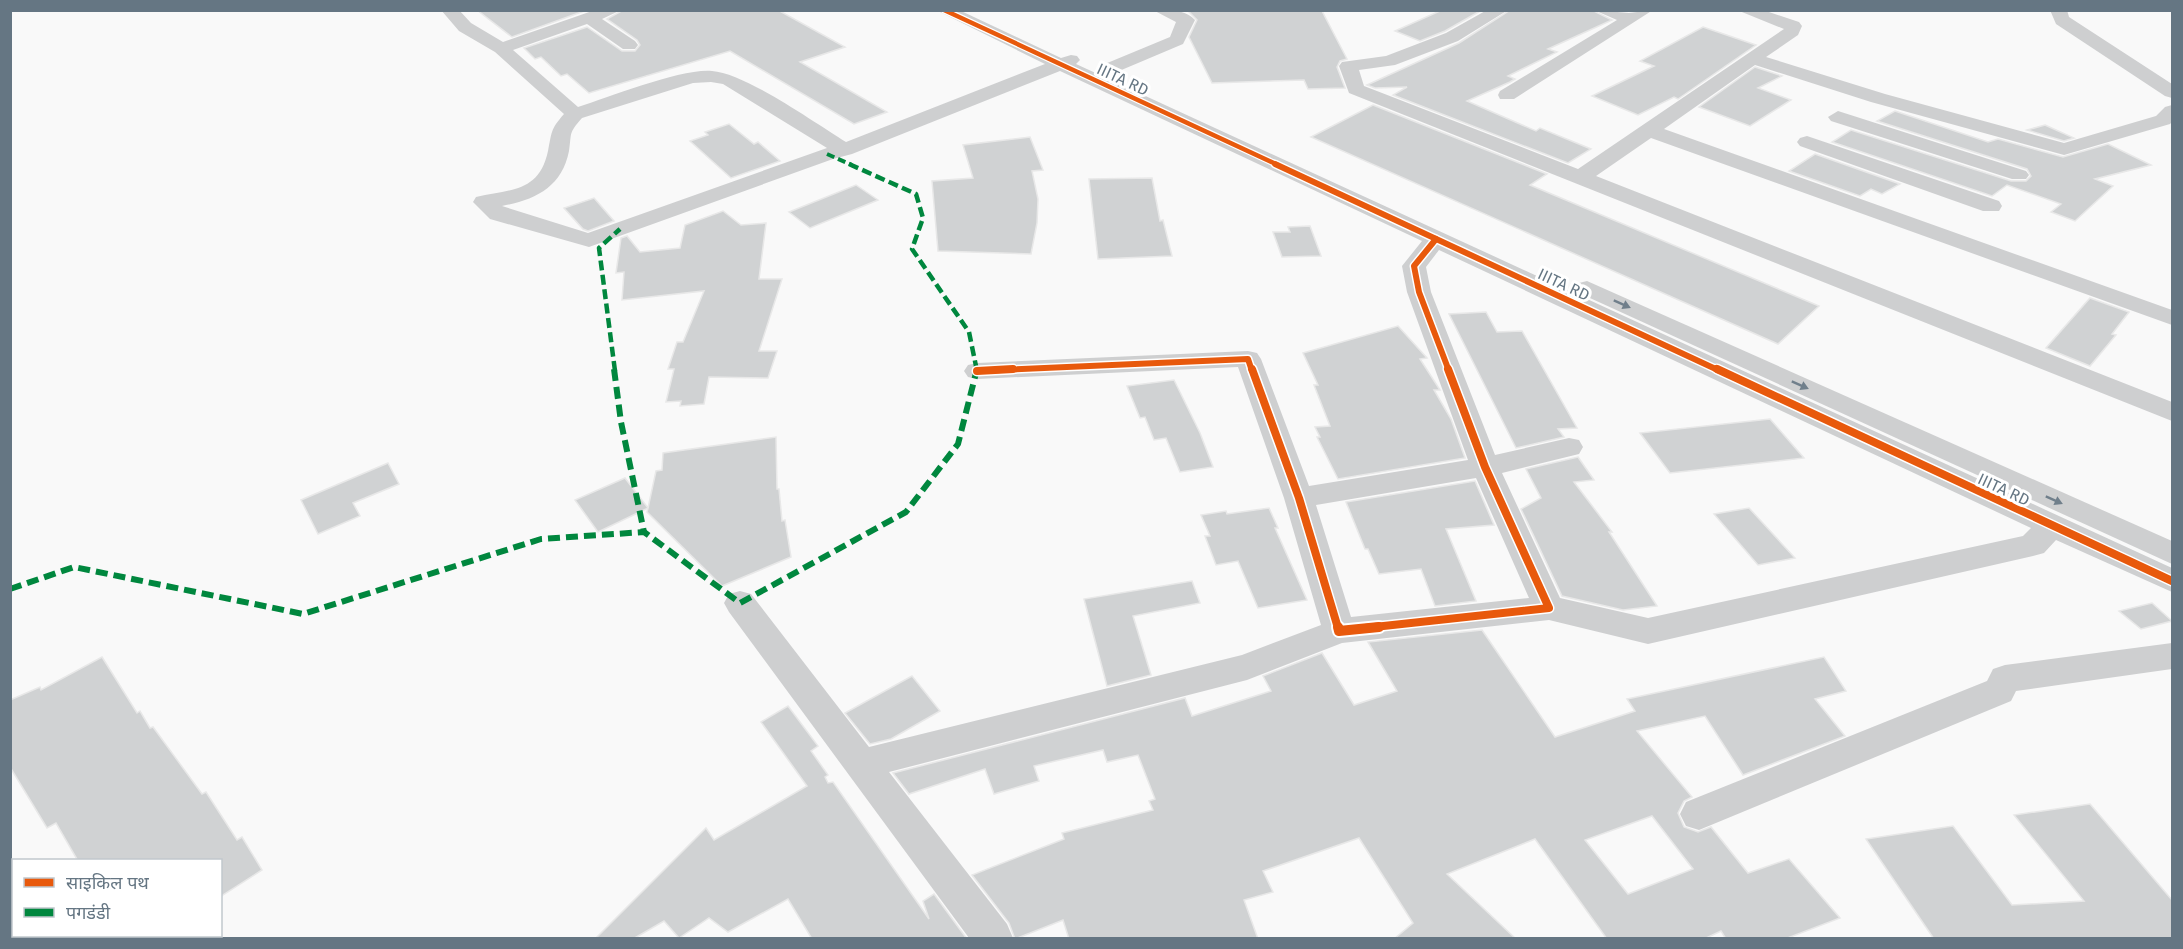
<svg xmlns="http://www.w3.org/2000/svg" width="2183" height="949" viewBox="0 0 2183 949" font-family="'Fira Sans','Noto Sans Devanagari',sans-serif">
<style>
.building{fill:#d0d2d3;stroke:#e8e8e8;stroke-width:1.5;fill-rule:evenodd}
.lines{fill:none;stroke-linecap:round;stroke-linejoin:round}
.minor{fill:#cecfd0;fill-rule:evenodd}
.quiet-far2{stroke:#00873e;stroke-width:4;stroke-dasharray:8 4;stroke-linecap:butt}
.quiet-far1{stroke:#00873e;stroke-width:4.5;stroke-dasharray:10 4.5;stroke-linecap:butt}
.quiet{stroke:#00873e;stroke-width:6;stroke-dasharray:12 6;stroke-linecap:butt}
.cycleway-far3-casing{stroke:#fff;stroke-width:7}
.cycleway-far2-casing{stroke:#fff;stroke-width:9}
.cycleway-far1-casing{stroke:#fff;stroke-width:11}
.cycleway-casing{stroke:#fff;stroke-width:14}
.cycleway-far3{stroke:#e8590c;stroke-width:4.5}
.cycleway-far2{stroke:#e8590c;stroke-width:6}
.cycleway-far1{stroke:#e8590c;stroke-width:8}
.cycleway{stroke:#e8590c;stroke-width:10}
.oneway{fill:#707f8b}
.labels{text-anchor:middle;stroke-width:6;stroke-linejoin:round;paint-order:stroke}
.street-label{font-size:16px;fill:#657683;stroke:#fff}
</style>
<rect width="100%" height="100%" fill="#f9f9f9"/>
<g class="building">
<path d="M477,10H587L512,37Z"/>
<path d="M623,10H778L845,47L800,62L887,112L854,124L730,51L589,93L567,74L561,76L541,57L535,59L524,48L587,27L622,51H635L640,45L637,40L607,19Z"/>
<path d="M1442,10H1482L1445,31L1420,41L1395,31Z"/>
<path d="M1510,10H1592L1612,20L1548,49L1557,52L1508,76L1515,79L1510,82L1467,101L1536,131L1540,128L1591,149L1568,163L1393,95L1407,87L1375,88L1367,85L1459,43Z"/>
<path d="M1188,11H1322L1347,59L1340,61L1337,67L1345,88L1308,89L1304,80L1212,83L1189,37L1197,20Z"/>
<path d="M1703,27L1756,45L1678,99L1674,97L1638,115L1592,96L1654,66L1640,61Z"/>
<path d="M1755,67L1782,76L1758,88L1791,100L1750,126L1699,107Z"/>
<path d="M1373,105L1547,174L1530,185L1819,306L1778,344L1311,137Z"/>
<path d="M1895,111L1988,142L1998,139L2063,157L2108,144L2151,165L2095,179L2113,186L2075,221L2051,212L2061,204L2007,185L1992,196L1832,142L1851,130L2011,181H2026L2031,176L2027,169L1877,121Z"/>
<path d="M729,124L754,144L758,142L780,161L731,178L690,141L708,135L705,132Z"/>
<path d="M2045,125L2074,138L2064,141L2027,130Z"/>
<path d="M1030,137L1043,170L1032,171L1038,199L1037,223L1031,254L938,251L932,181L973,178L963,145Z"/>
<path d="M1815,154L1900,184L1882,194L1871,189L1860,196L1789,171Z"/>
<path d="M1152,178L1160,221L1163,220L1172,256L1098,259L1089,179Z"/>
<path d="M856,185L878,200L810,228L789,212Z"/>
<path d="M594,198L614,221L588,231L583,229L564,208Z"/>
<path d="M723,211L741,225L766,223L759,279H782L759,351H777L768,378L709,377L704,404L680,406L681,401L666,402L674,369H668L677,342H683L704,291L622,300L624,272L616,273L621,238L627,236L640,252L680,248L685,225Z"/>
<path d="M1310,226L1321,256L1282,257L1273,232H1290L1288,227Z"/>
<path d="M2090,298L2129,312L2112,334L2116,335L2090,366L2046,348Z"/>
<path d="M1486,312L1497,332L1522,331L1577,428L1558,429L1564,437L1516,448L1449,314Z"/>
<path d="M1398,326L1427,358L1420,359L1440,390H1434L1451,419L1465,458L1338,479L1317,437H1320L1315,427L1330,426L1314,385H1318L1303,353Z"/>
<path d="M1174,380L1200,433L1213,467L1180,472L1166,438L1154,440L1145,417L1140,418L1127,386Z"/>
<path d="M1770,419L1804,458L1670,473L1640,433Z"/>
<path d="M776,437L777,489H779L782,521L785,520L791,557L722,586L647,512L648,508L598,532L575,500L625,478L648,508L656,471L662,470L663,453Z"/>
<path d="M1578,457L1594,480L1574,482L1612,532H1609L1657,606L1623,610L1562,596L1521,509L1541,498L1526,469Z"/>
<path d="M388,463L399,484L353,503L360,516L318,534L301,500Z"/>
<path d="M1475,481L1494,525L1446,529L1476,601L1435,606L1421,569L1379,574L1368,549H1365L1346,502Z"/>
<path d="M1269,508L1278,528H1275L1307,600L1258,608L1238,561L1216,565L1205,536H1210L1201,515L1226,511L1227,514Z"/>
<path d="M1749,508L1795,558L1758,565L1714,514Z"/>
<path d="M1192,581L1200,603L1133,616L1151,675L1107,686L1084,599Z"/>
<path d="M2152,603L2172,621L2141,629L2119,611Z"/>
<path d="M1482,630L1555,737L1635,711L1627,699L1824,657L1846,691L1815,699L1845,736L1798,754L1743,775L1705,716L1637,731L1692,797L1684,801L1678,813L1684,827L1698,832L1711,827L1748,873L1789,859L1840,918L1785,939H1726L1721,931L1704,939H1607L1535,839L1447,874L1516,939H1394L1413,923L1359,838L1263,871L1273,892L1244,900L1258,939H1069L1063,920L1015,939L1009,923L972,875L1064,839L1062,833L1153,810L1149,801L1155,799L1138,755L1107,762L1103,750L1034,766L1039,781L994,794L985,769L909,794L893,773L1185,698L1192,716L1271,691L1263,676L1322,653L1354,705L1397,691L1368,642ZM1652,816L1693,869L1628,894L1585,840Z"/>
<path d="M102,657L137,713L140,711L150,728L153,727L202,794L206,792L237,840L242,837L262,870L220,897V861H78L56,823L47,828L10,767V700L40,687L41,690Z"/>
<path d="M912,676L940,711L891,739L870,744L845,713Z"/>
<path d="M788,706L818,746L811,751L828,775L825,777L828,783L833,782L929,919L923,901L934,894L967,939H812L788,899L728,932L709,918L679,938L664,921L633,939H595L706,828L714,840L807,786L761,722Z"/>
<path d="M2090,804L2172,900V939H1934L1866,839L1953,826L2012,905L2084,901L2014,815Z"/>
</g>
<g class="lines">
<g class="minor">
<path d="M441,10H459L471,23L503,42L595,10H621L602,19L635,41L638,45L635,49H623L587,24L513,50L578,107C610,97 682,68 712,71C745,73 815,123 846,142L1045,64L936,10H959L1061,58L1071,55L1077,56L1080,60L1076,64L2172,568V592L2056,540L2044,553L2033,556L1648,644L1549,620L1342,643L1247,680L889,772L1007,924L1013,938H969L729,612L724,603L729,594L740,591L751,594L869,747L1242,655L1321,625L1284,498L1238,367L977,379L968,377L964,371L968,365L977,363L1248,351L1257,353L1261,359L1309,486L1468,460L1407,292L1402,266L1422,241L1060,71L852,154L833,159L589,247L490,219L473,202L476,197C510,189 539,193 548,151C552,132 550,130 564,114L495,52L459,31ZM711,82L723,84L827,148L588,233L502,206C535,200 562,187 569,151C572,132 568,134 582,118L693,83ZM1439,250L2031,528L2023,536L1648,618L1560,598L1502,473L1579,454L1583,447L1579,440L1569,438L1495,455L1431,292L1426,267ZM1476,478L1529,598L1351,617L1316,505Z"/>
<path d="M1153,10C1167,10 1184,8 1195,20L1183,44L1112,74H1100L1097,70L1100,66L1170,37L1176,22Z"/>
<path d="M1487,10H1508L1458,41L1395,65L1359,70L1364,86L1578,169L1784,29L1737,10H1763L1799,22L1802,26L1798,35L1766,57L1885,94L2064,143L2156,116L2165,107L2172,105V122L2170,124L2064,155L1871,102L1755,65L1664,129L2172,310V325L1651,138L1596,176L2172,402V421L1349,93L1339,66L1342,62L1386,56L1446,33Z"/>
<path d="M1594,10L1629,13L1653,10L1514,99H1500L1498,95L1500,91L1617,20Z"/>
<path d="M2050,10H2067L2069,17L2172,84V98L2165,96L2056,24Z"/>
<path d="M1838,111L2026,171L2029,175L2026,179H2012L1831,121L1828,117Z"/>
<path d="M1807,136L1999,201L2002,206L1999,211H1983L1800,146L1797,142L1800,138Z"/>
<path d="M1587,281L2172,541V564L1579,293L1575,288L1579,283Z"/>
<path d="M2172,643V669L2016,691L2011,701L1699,830L1686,826L1680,814L1686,802L1987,681L1993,669L2005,665Z"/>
</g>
<path class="quiet-far2" d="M827,154L852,165"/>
<g class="quiet-far1">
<path d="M849,164L916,194L923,218L912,249L969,332L977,371"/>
<path d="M615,371L599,248L620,229"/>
</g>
<g class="quiet">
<path d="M614,369L621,422L644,532"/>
<path d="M10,589L74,567L303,614L541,539L644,532L740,603L906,512L958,444L977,369"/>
</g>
<g class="cycleway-far3-casing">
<path id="cycleway-far3" d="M944,10L1278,165"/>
</g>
<g class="cycleway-far2-casing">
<g id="cycleway-far2">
<path d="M1275,164L1720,371"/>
<path d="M1436,239L1414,266L1419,292L1449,371"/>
<path d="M979,371L1248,359L1252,371"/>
</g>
</g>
<g class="cycleway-far1-casing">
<g id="cycleway-far1">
<path d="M1252,369L1299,498L1338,628"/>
<path d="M1717,369L2172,581"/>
<path d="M977,371L1013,369"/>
<path d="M1365,628L1549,608L1485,467L1448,369"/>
</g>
</g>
<g class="cycleway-casing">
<path id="cycleway" d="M1338,627L1339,631L1379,627"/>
</g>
<use href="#cycleway-far3" class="cycleway-far3"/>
<use href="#cycleway-far2" class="cycleway-far2"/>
<use href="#cycleway-far1" class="cycleway-far1"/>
<use href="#cycleway" class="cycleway"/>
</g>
<defs><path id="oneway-solid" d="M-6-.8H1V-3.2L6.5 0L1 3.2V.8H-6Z" transform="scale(1.5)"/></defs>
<g class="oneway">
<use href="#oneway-solid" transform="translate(1622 304) rotate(24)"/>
<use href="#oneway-solid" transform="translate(1800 385) rotate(24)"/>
<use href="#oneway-solid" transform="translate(2054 500) rotate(24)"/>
</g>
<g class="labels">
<g class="street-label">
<text transform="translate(1123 79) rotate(25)" y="6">IIITA RD</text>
<text transform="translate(1564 284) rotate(25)" y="6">IIITA RD</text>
<text transform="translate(2004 489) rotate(25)" y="6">IIITA RD</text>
</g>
</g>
<rect width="2183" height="949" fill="none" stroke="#657683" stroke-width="24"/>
<rect x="12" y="859" width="210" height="78" fill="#ffffff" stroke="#c1c8cd" stroke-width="1.5"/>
<rect x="24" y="878" width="30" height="9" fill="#e8590c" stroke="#c1c8cd" stroke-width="1.5"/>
<text x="66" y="889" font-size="18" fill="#657683">साइकिल पथ</text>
<rect x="24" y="908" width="30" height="9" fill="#00873e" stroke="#c1c8cd" stroke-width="1.5"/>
<text x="66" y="919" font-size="18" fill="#657683">पगडंडी</text>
</svg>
